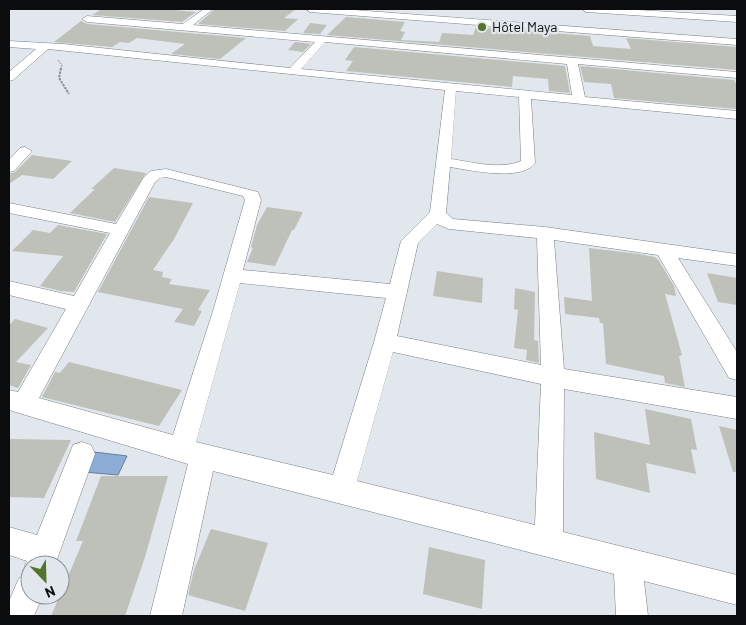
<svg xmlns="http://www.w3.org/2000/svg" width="746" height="625" viewBox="0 0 746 625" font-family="Barlow,sans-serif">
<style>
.water{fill:#8caed6;stroke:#657d9a}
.building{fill:#bdc1ba}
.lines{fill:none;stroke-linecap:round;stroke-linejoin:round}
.minor-casing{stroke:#7a7f85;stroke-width:1}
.path-far1{stroke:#8b8f94;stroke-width:1;stroke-dasharray:2 1;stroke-linecap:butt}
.path{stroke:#8b8f94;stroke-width:2;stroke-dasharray:2.5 1;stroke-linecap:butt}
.minor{fill:#fff;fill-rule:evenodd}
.poi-dot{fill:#52742c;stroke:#e1e7ed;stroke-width:2}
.labels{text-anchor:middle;stroke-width:4.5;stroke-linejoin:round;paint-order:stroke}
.far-poi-label{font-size:14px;fill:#0a0c0e;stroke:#e1e7ed;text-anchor:start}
</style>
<rect width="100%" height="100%" fill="#e1e7ed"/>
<path class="water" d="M94,452L127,456L118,475L84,472Z"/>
<g class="building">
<path d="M102,9H161L196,12L182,22L92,15Z"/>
<path d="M215,9H296L284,18L298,19L285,31L198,24Z"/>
<path d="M346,17L405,22L400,31L405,32L401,40L439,42L442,33L473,35L476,27L590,36L593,46L631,49L626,38L737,47V70L327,35Z"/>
<path d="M81,21L87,24L246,38L220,59L171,54L185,44L137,38L129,43L120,42L112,47L54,42Z"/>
<path d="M310,23L327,25L320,34L303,33Z"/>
<path d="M295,42L311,44L303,52L288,50Z"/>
<path d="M354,47L565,66L570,93L549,91L548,79L513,76L512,87L346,71L353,61L345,60Z"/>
<path d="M580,66L734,80L737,85V109L614,98L611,84L584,82Z"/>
<path d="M32,155L72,161L53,179L22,175L9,184V174L15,172Z"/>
<path d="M114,168L146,173L115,222L70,213L95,189H91Z"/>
<path d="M149,197L193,203L174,239L153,270L163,272L162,277L172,279L169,284L210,290L198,310L202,311L194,326L174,322L183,309L98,292Z"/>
<path d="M267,207L303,212L294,230H292L275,266L247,262L253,248L251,247L257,225Z"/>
<path d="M58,225L107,234L74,292L61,291L40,286L63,256L12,251L33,230L50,233Z"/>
<path d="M589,248L639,254L655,257L659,261L674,286L676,296L665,294L682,355L679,356L685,387L665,383L664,376L606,364L603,323H600L599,318L565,314L564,297L592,301Z"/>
<path d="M437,271L483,278L482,303L433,296Z"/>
<path d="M707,273L737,278V305L718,302Z"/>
<path d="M515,288L535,292L534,340L538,341L539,363L526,360L527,350L514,348L518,310L514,309Z"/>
<path d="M15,319L48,328L16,362L31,365L18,388L9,385V325Z"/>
<path d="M69,362L122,375L182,390L159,426L42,397L55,372L60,373Z"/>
<path d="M645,409L691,419L697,450L691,449L696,474L646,463L650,493L596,479L594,432L650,445Z"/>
<path d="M719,426L737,430V472H733Z"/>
<path d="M9,439L71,440L44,498L9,497Z"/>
<path d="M101,476H168L145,557L125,616H51L83,541H76Z"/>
<path d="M211,529L268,543L245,611L188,595L194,570Z"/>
<path d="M429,547L485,560L482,609L423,594Z"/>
</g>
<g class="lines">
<g class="minor-casing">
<g id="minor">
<path d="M204,9H213L193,25L737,72V78L578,64L585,97L737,111V119L531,99L535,163C521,182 470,170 450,167L446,213L453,219L545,227L737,254V266L678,258L737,352V380L729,378L658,255L554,240L564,369L737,397V419L564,389L563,532L737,575V605L644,581L648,616H616L614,574L213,471L182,616H150L188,464L9,410V390L18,392L66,309L9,295V281L74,296L110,233L9,213V203L116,224L144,177L151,171L166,169L258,192L261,200L243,270L390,284L401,241L430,212L445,90L48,49L13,80L9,81V72L36,49L9,47V41L63,44L290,68L315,42L87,22L82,19L87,16L183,24ZM325,42L567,64L572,95L301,69ZM456,91L519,97L521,161C500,170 472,162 451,159ZM166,177L243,196L245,200L213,311L173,435L39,398L155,182L160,178ZM437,224L449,229L537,238L541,365L397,336L418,243ZM240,283L386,298L374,342L333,475L196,442ZM393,352L541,384L535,525L357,481Z"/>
<path d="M306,9H341L737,39V45L310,12Z"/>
<path d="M582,9H622L737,16V22L586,12Z"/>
<path d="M25,147L32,151L14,171L9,172V160L20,148Z"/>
<path d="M82,442L91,445L95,454L56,562L55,565H30V595H43L34,616H9V601L19,578L29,574L25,565L27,561L9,555V527L37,535L73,445Z"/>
</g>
</g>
<path class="path-far1" d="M58,60L62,65L61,69"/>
<path class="path" d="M61,68L59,78L69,94"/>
<use href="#minor" class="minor"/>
</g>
<circle class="poi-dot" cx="482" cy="27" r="5"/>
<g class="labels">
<g class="far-poi-label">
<text x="492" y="32">Hôtel Maya</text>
</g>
</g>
<rect width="746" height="625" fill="none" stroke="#0a0c0e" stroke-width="20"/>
<g transform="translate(45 580) rotate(157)"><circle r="24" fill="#e1e7ed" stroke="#8b8f94"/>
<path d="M0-4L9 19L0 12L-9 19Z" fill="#52742c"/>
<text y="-8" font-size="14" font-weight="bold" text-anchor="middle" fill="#0a0c0e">N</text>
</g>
</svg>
